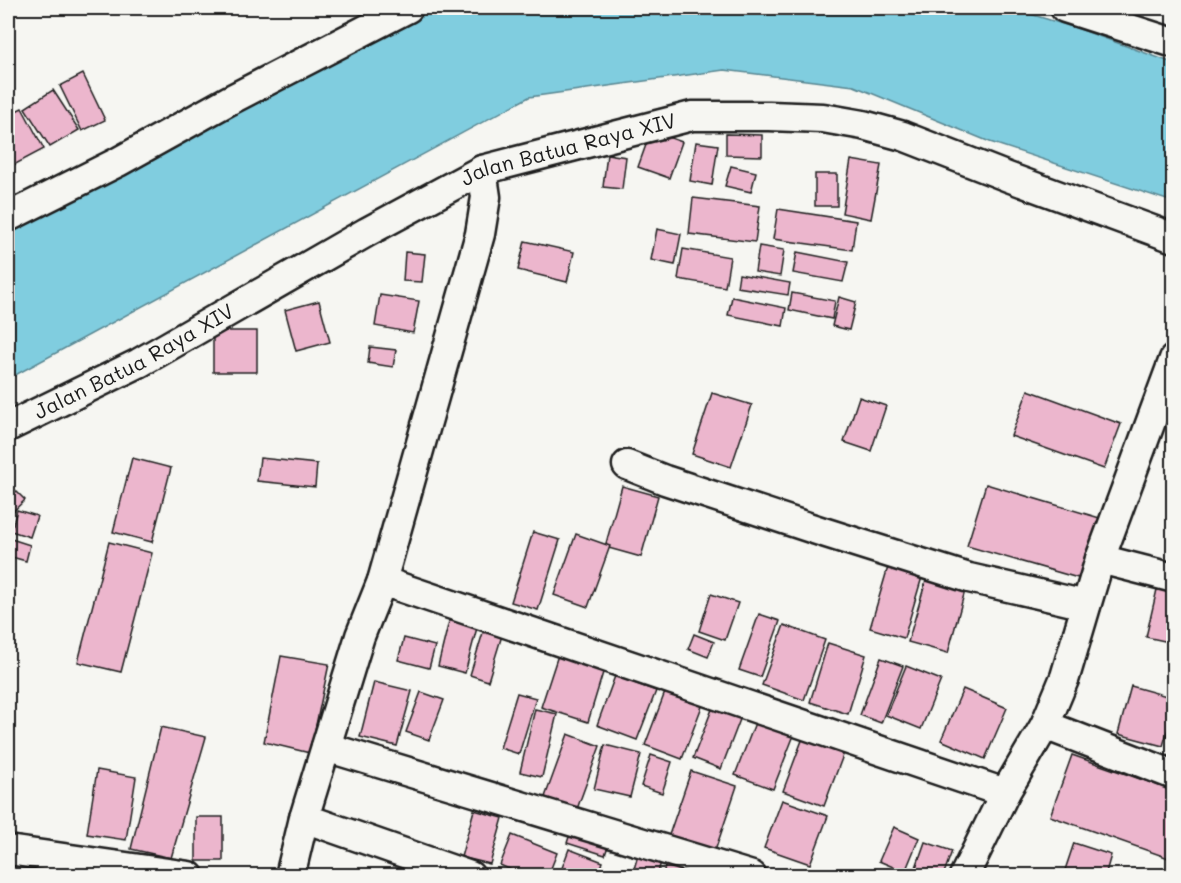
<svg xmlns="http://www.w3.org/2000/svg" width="1181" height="883" viewBox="0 0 1181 883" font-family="Mali,sans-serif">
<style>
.water{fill:#80cddf;stroke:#588691;stroke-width:1.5}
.building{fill:#ecb6cd;stroke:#1c1c1c;stroke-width:1.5}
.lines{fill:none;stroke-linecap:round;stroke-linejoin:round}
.minor-casing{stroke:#1c1c1c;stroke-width:33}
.minor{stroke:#f6f6f2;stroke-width:28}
.labels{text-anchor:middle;stroke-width:5;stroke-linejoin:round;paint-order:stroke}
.street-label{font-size:21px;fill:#1c1c1c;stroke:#f6f6f2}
</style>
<rect width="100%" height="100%" fill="#f6f6f2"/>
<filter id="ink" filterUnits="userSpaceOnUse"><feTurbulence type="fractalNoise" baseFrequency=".0167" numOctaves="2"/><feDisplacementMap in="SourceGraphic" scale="12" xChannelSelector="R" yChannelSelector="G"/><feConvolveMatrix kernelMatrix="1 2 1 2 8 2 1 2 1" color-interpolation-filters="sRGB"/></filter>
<g filter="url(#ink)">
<path class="water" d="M418,8H1011L1082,30L1173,63V202L990,142L854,86L724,70L529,97L8,379V231Z"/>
<g class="building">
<path d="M83,74L105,120L82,131L60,86Z"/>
<path d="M53,90L79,130L50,147L25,108Z"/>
<path d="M22,108L44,149L10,167L8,162V115Z"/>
<path d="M651,131L682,142L669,178L638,167Z"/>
<path d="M726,134L762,135V156L726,155Z"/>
<path d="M696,142L718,145L712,185L690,181Z"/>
<path d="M607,154L626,157L622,189L603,187Z"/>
<path d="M851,160L881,165L871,219L842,213Z"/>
<path d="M731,166L756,172L751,192L725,186Z"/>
<rect x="815" y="174" width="22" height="32"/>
<path d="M693,198L760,206L755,242L689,234Z"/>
<path d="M778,209L856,221L852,250L773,239Z"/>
<path d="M657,229L681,234L675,265L651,260Z"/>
<path d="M525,241L574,252L567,282L518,270Z"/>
<path d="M759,246L784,250L780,276L755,272Z"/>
<path d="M683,249L730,257L725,287L678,279Z"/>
<path d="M405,252L425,254L422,282L403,281Z"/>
<path d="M797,252L848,262L843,282L793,273Z"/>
<path d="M739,274L790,283L788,295L737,287Z"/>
<path d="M792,293L835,301L832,319L789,310Z"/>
<path d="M380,295L419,301L413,333L375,326Z"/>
<path d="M732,297L786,308L783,326L728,315Z"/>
<path d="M839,297L856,302L849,330L832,326Z"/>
<path d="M319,301L330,342L296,351L285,310Z"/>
<rect x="213" y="331" width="44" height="41"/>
<path d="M370,347L396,350L393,367L368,363Z"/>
<path d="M1028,390L1121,424L1104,469L1011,436Z"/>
<path d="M712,393L752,405L731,467L692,454Z"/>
<path d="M859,397L886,406L871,451L844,442Z"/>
<path d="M132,458L171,468L152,542L113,532Z"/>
<path d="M260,458L317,464L315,487L257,481Z"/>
<path d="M8,483L25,500L8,516Z"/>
<path d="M986,484L1103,519L1085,580L967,546Z"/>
<path d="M622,486L658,496L641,557L605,547Z"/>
<path d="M17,510L37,516L30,537L11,531Z"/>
<path d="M533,532L560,540L538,610L511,602Z"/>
<path d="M576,534L610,546L588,607L554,595Z"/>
<path d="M8,538L30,545L26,561L8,556Z"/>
<path d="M109,542L152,553L121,672L78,662Z"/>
<path d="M888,567L922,577L904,638L870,628Z"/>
<path d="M927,577L966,587L948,653L908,642Z"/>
<path d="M1158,585L1174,588V643L1146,637Z"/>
<path d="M711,594L738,603L725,640L699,631Z"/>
<path d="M451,613L479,620L465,673L438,666Z"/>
<path d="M759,614L780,621L760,677L739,670Z"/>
<path d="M784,625L825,640L804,700L762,685Z"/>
<path d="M485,626L503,632L488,681L470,675Z"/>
<path d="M694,634L714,642L708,657L688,649Z"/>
<path d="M404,638L435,646L429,668L398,660Z"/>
<path d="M828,643L866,655L848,714L810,702Z"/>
<path d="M559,652L605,666L588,722L541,707Z"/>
<path d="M281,656L329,664L310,753L264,742Z"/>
<path d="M881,658L903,666L881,723L860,715Z"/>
<path d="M906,666L941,680L921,729L886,715Z"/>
<path d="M615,676L656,691L637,740L597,725Z"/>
<path d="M374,682L412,691L397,746L360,737Z"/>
<path d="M1131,686L1174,698V709L1163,746L1118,734Z"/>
<path d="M667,687L704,701L682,759L645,745Z"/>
<path d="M963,689L1007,708L985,759L941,740Z"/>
<path d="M421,692L444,700L429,740L406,732Z"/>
<path d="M517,693L536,698L519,754L500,748Z"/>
<path d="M716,699L744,709L721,769L693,758Z"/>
<path d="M535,709L557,714L542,777L520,772Z"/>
<path d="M758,715L796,730L773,789L735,775Z"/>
<path d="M161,727L206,737L171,858L131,849Z"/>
<path d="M568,734L600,746L577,809L545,797Z"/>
<path d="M804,735L845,750L824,806L783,791Z"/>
<path d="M605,745L641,754L630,797L594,789Z"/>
<path d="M651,755L672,762L662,793L641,786Z"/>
<path d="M1072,755L1174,791V860L1050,816Z"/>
<path d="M97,770L136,777L126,840L87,834Z"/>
<path d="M691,771L737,786L715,851L669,835Z"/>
<path d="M782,800L828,816L810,864L764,848Z"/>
<path d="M474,810L503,818L490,864L461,857Z"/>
<rect x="196" y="817" width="27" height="44"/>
<path d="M573,825L611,837L605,855L567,843Z"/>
<path d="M894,827L919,838L905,872L879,861Z"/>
<path d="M512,835L557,853L548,876H525L500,865Z"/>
<path d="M925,842L952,851L943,876H913Z"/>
<path d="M1074,843L1111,855L1105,876H1063Z"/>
<path d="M640,848L663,855L657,876H632Z"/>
<path d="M569,849L603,862L598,876H559Z"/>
<path d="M669,855L703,866L700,876H662Z"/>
<path d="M8,857L14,858L11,876H8Z"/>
</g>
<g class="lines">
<g class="minor-casing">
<g id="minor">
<path d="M1065,8L1174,43"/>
<path d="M8,217L118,162L228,101L408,8"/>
<path id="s1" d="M8,427L139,363L367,232L482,170L692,116H769L823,118L863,125L903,136L1008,177L1174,238"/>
<path d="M627,465L665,480L820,531L969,578L1086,605"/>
<path d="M1100,559L1174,578"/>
<path d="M382,581L1005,793"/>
<path d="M1045,725L1174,775"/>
<path d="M326,747L752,876"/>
<path d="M304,818L470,876"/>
<path d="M8,850L189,876"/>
<path d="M290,876L304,818L360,636L382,581L480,234L486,197L482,170"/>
<path d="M964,876L1005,793L1045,725L1065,677L1100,559L1174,359"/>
</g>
</g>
<use href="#minor" class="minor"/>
</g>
</g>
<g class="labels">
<g class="street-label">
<text dy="7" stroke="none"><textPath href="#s1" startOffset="628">Jalan Batua Raya XIV</textPath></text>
<text dy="7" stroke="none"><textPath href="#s1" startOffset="142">Jalan Batua Raya XIV</textPath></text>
</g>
</g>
<rect width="1181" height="883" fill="none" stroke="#f6f6f2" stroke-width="30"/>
<rect x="15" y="15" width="1151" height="853" fill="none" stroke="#1c1c1c" stroke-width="2" filter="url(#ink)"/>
</svg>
